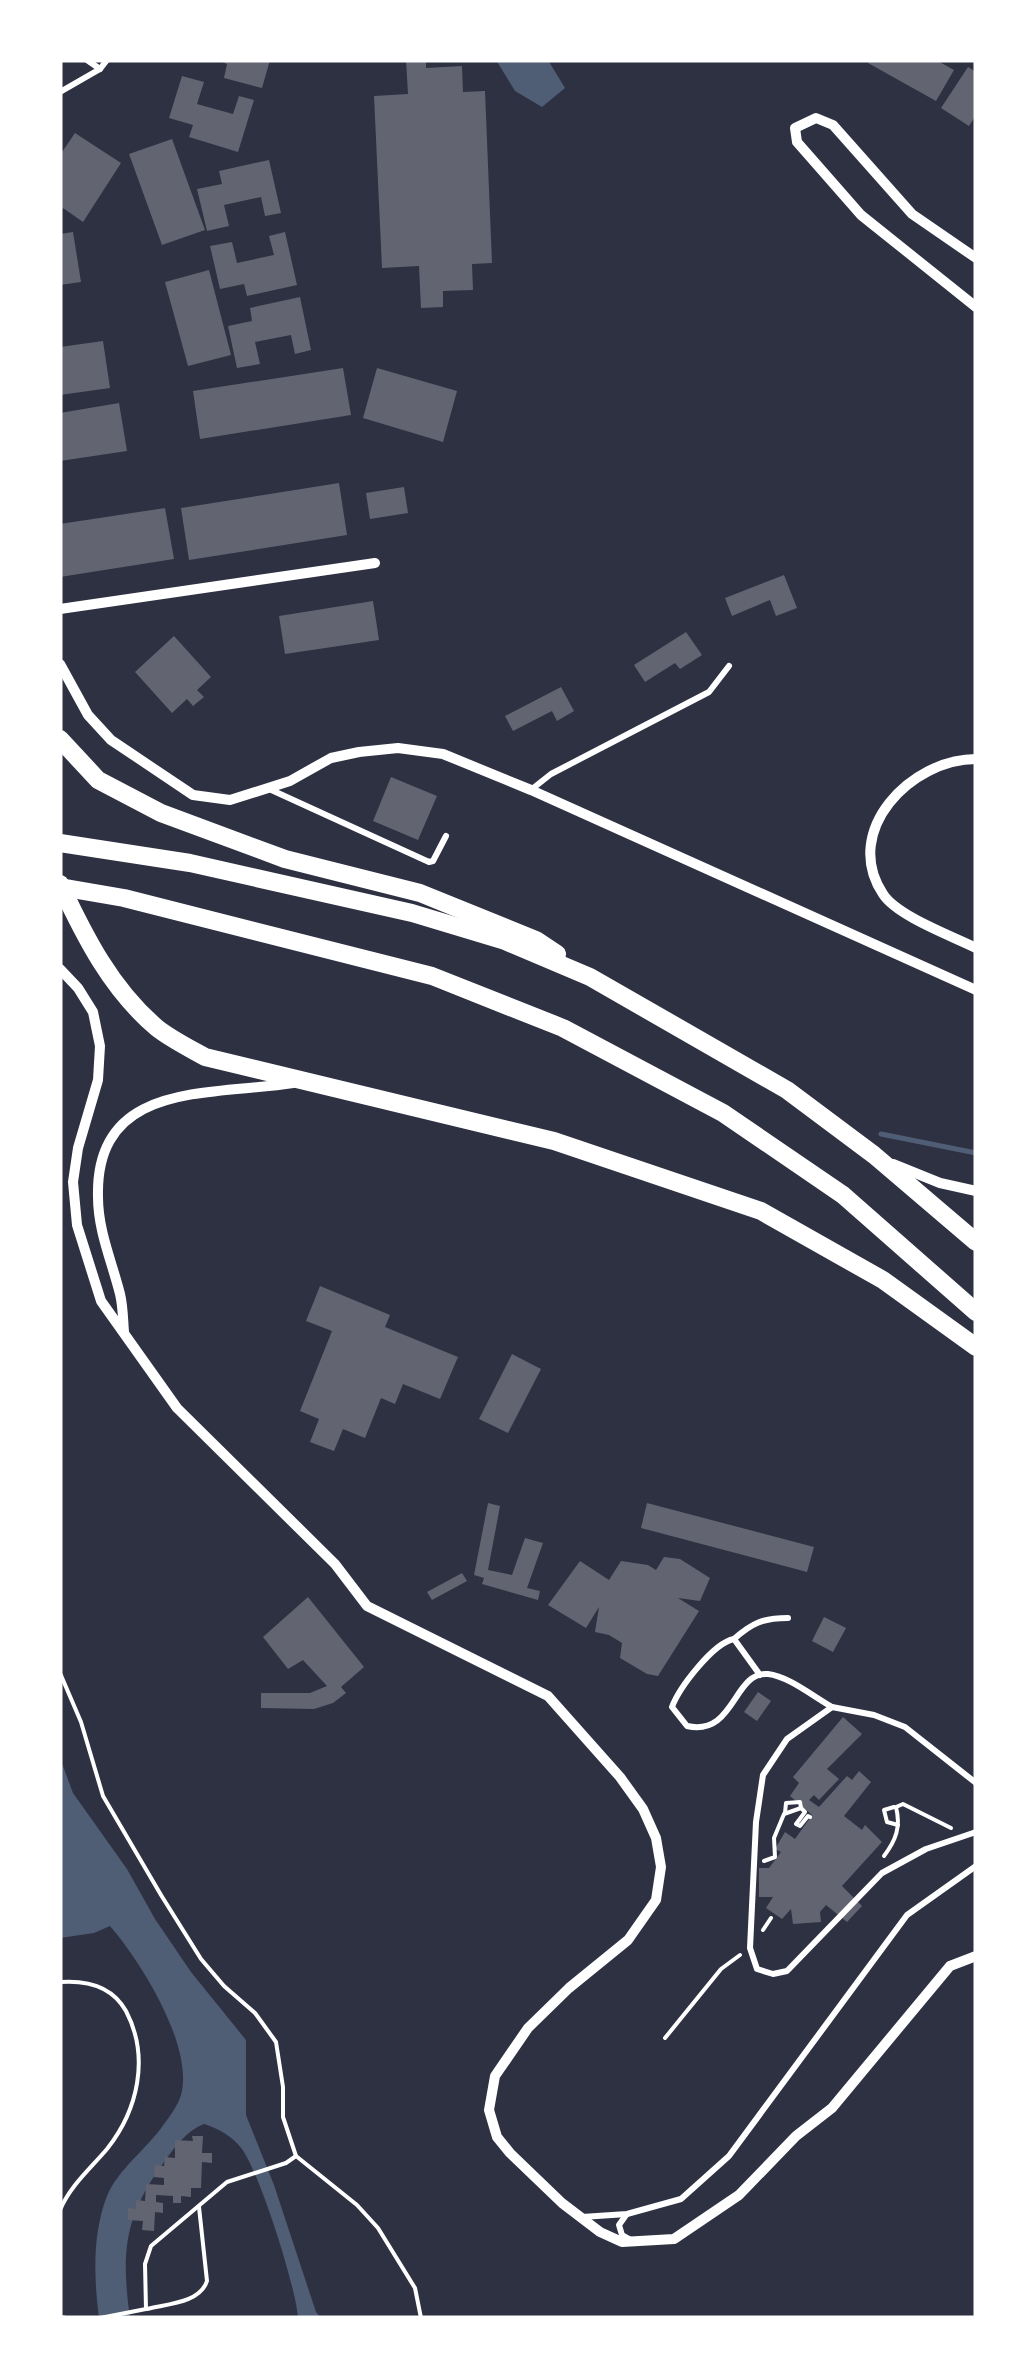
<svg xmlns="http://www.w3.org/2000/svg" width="1036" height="2378" viewBox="0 0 1036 2378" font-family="'DM Sans',sans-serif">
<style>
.water{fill:#4f5d75}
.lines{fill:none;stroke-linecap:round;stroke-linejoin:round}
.stream{stroke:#4f5d75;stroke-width:5}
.building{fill:#626471}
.path{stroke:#fff;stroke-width:4}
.service{stroke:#fff;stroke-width:6}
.minor{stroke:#fff;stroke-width:10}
.primary{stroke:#fff;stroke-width:18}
</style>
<rect width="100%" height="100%" fill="#2d3142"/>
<g class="water">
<path d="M496,60H548L565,88L542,107L515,91Z"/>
<path d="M60,1758L73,1793L127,1869L155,1919L191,1972L246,2040V2115L274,2185L316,2312L321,2318H298C296,2287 260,2174 242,2149C233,2137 218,2128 204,2124C186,2131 175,2147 164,2162C124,2217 121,2252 130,2318H99C94,2279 92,2234 107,2196C118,2169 147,2149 164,2124C171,2115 180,2102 182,2091C191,2042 141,1962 110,1926L94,1933L60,1938Z"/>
</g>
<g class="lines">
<path class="stream" d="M881,1134L976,1153"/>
</g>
<g class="building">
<path d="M218,60H270L262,88L224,78L227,64Z"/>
<path d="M406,60H426V68L462,66L463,92L485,91L492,263L472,264L473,290L443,291V307L421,308L419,266L382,268L374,96L408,94Z"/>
<path d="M870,60H936L954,70L936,101L868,63Z"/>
<path d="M968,67L976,72V115L969,126L941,108Z"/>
<path d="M182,76L204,82L197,104L233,114L239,96L254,100L238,152L189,137L193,125L169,118Z"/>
<path d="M75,133L121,163L83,222L63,208L60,213V155Z"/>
<path d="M172,139L205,230L162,245L129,154Z"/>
<path d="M269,160L281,213L265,216L261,197L224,205L229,226L207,231L197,189L222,184L219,171Z"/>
<path d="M73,232L81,282L60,285V234Z"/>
<path d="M285,232L297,285L247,296L244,284L220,289L210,246L232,242L237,263L274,255L269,236Z"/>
<path d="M209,270L231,355L188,366L165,282Z"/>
<path d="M300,297L311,350L295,354L291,335L255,342L260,364L237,368L228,326L252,321L250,308Z"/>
<path d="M103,341L110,388L60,395V347Z"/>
<path d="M343,368L351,415L200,439L193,391Z"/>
<path d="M377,368L457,391L443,442L363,418Z"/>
<path d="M119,403L127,451L60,461V413Z"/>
<path d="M339,483L347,535L189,560L181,508Z"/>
<path d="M404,487L408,513L370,519L366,493Z"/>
<path d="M165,508L174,559L60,577V524Z"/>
<path d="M784,575L797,608L776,616L770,600L732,616L725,598Z"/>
<path d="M373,601L379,640L285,654L279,616Z"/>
<path d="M686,632L702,655L680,669L675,663L645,682L634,665Z"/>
<path d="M174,636L211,677L197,690L204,697L193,706L187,699L172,713L135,672Z"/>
<path d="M561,687L574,711L557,721L552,711L513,731L505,716Z"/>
<path d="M391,777L437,796L418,840L373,821Z"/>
<path d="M320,1286L390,1315L385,1327L458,1357L440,1399L403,1384L395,1404L381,1398L365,1438L343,1429L334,1451L310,1442L319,1419L300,1411L332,1331L306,1321Z"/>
<path d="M512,1354L541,1369L508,1433L479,1419Z"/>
<path d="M488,1503L500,1506L488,1570L512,1575L525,1538L543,1543L527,1588L540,1591L538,1600L482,1584L484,1578L474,1575Z"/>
<path d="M647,1503L814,1547L807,1572L641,1528Z"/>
<path d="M664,1557L680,1559L710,1578L700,1601L678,1598L699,1611L658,1676L647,1674L620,1658L622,1643L609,1635L595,1632L599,1607L586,1628L548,1605L580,1561L609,1580L621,1561L648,1565L656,1570Z"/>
<path d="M462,1573L467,1581L432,1600L427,1592Z"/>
<path d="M308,1597L364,1667L341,1687L346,1693L333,1703L314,1709L261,1708V1693H310L327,1686L303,1660L288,1669L263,1637Z"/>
<path d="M824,1617L846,1628L833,1652L812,1641Z"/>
<path d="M758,1692L771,1701L757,1721L744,1712Z"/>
<path d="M843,1717L862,1734L827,1769L839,1779L819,1800L814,1795L809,1800L819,1807L847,1776L852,1780L859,1771L871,1782L844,1816L862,1830L865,1825L882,1842L842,1886L862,1906L847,1922L826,1905L820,1912L821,1922L793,1924L791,1909L782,1919L766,1908L773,1897H759V1868H769L781,1852L775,1849L785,1832L795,1839L812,1815L790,1796L799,1783L793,1777Z"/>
<path d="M192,2136H203L202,2153H212V2163L202,2162L201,2188H191V2197L181,2196V2203H173V2196L156,2195V2202L163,2203V2213L155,2212L154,2231L142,2230L143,2221L128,2220V2208L136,2209V2200L145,2201L146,2184L164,2185V2178L154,2177L155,2165L164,2166L165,2157L175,2158V2140L193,2141Z"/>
</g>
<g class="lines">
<g class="path">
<path d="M60,1673L81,1722L103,1796L161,1895L201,1959L224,1986L255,2013L276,2042L283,2087V2117L296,2156L357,2205L378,2228L415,2288L421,2318"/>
<path d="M894,1807L884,1810L887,1822L898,1825"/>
<path d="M785,1813L786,1803L800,1802L801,1808"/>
<path d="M884,1856C896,1840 901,1827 896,1807L903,1804L951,1828"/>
<path d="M764,1861L775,1857L774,1838L784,1814L801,1808L805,1812L796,1824L800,1826L808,1816L810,1817"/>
<path d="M763,1930L771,1918"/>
<path d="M60,1982C87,1980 112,1986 126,2011C150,2057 138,2110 107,2149C90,2169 70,2186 60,2210"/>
<path d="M665,2038L721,1969L740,1955"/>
<path d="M147,2309C167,2304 200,2303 207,2281L199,2207"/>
<path d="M60,2317L66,2318"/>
<path d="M100,2318L146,2309L145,2264L151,2246L227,2182L286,2163L296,2156"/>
</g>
<g class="service">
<path d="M87,60L100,69"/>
<path d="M60,92L100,69L107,60"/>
<path d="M267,788L429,862L433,861L446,836"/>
<path d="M532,789L551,774L709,692L729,666"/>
<path d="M734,1639C752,1623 763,1618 788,1618"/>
<path d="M760,1675L734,1639C713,1643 679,1688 672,1707L687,1726C735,1737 733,1671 768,1674C788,1676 814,1697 832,1707"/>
<path d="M976,1783L905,1727L874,1715L832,1707L787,1739L763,1775L756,1822L750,1948L757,1969L773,1974L787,1971L882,1873L926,1849L976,1832"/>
<path d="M626,2215L619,2225L622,2235L631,2240"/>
<path d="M582,2217L627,2214L681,2199L729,2156L907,1915L976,1866"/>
</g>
<g class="minor">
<path d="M976,258L912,214L833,125L816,118L795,128L797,142L861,215L976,307"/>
<path d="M60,609L375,563"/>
<path d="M60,664L88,715L111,740L193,795L230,800L290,781L331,758L359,752L398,748L443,754L531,790L976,990"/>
<path d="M976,759C911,759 841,831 883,894C897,916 952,936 976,948"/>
<path d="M60,969L78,988L93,1012L100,1046L98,1080L78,1148L73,1182L77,1225L101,1301L177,1408L335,1564L367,1606L548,1696L620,1777L643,1809L656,1838L661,1867L656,1900L628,1940L569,1988L528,2028L495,2076L489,2110L497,2137L510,2153L562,2203L600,2232L622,2242L674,2239L739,2195L796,2136L832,2108L950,1966L976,1956"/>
<path d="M893,1164L940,1183L976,1191"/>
<path d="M124,1332C123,1320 123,1306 120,1294C112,1262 98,1231 98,1197C95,1080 211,1096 293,1083"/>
</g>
<g class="primary">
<path d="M60,739L98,780L161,813L285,859L420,893L536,940L557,954"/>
<path d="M60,843L190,863L412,913L505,941L590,977L787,1090L874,1155L976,1242"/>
<path d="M60,884C85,937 111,989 157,1028C171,1039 189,1048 205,1057L554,1141L761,1211L883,1280L976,1347"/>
<path d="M60,887L124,898L432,976L563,1028L723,1113L843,1195L976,1312"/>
</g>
</g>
<rect width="1036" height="2378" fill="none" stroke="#ffffff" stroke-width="125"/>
</svg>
